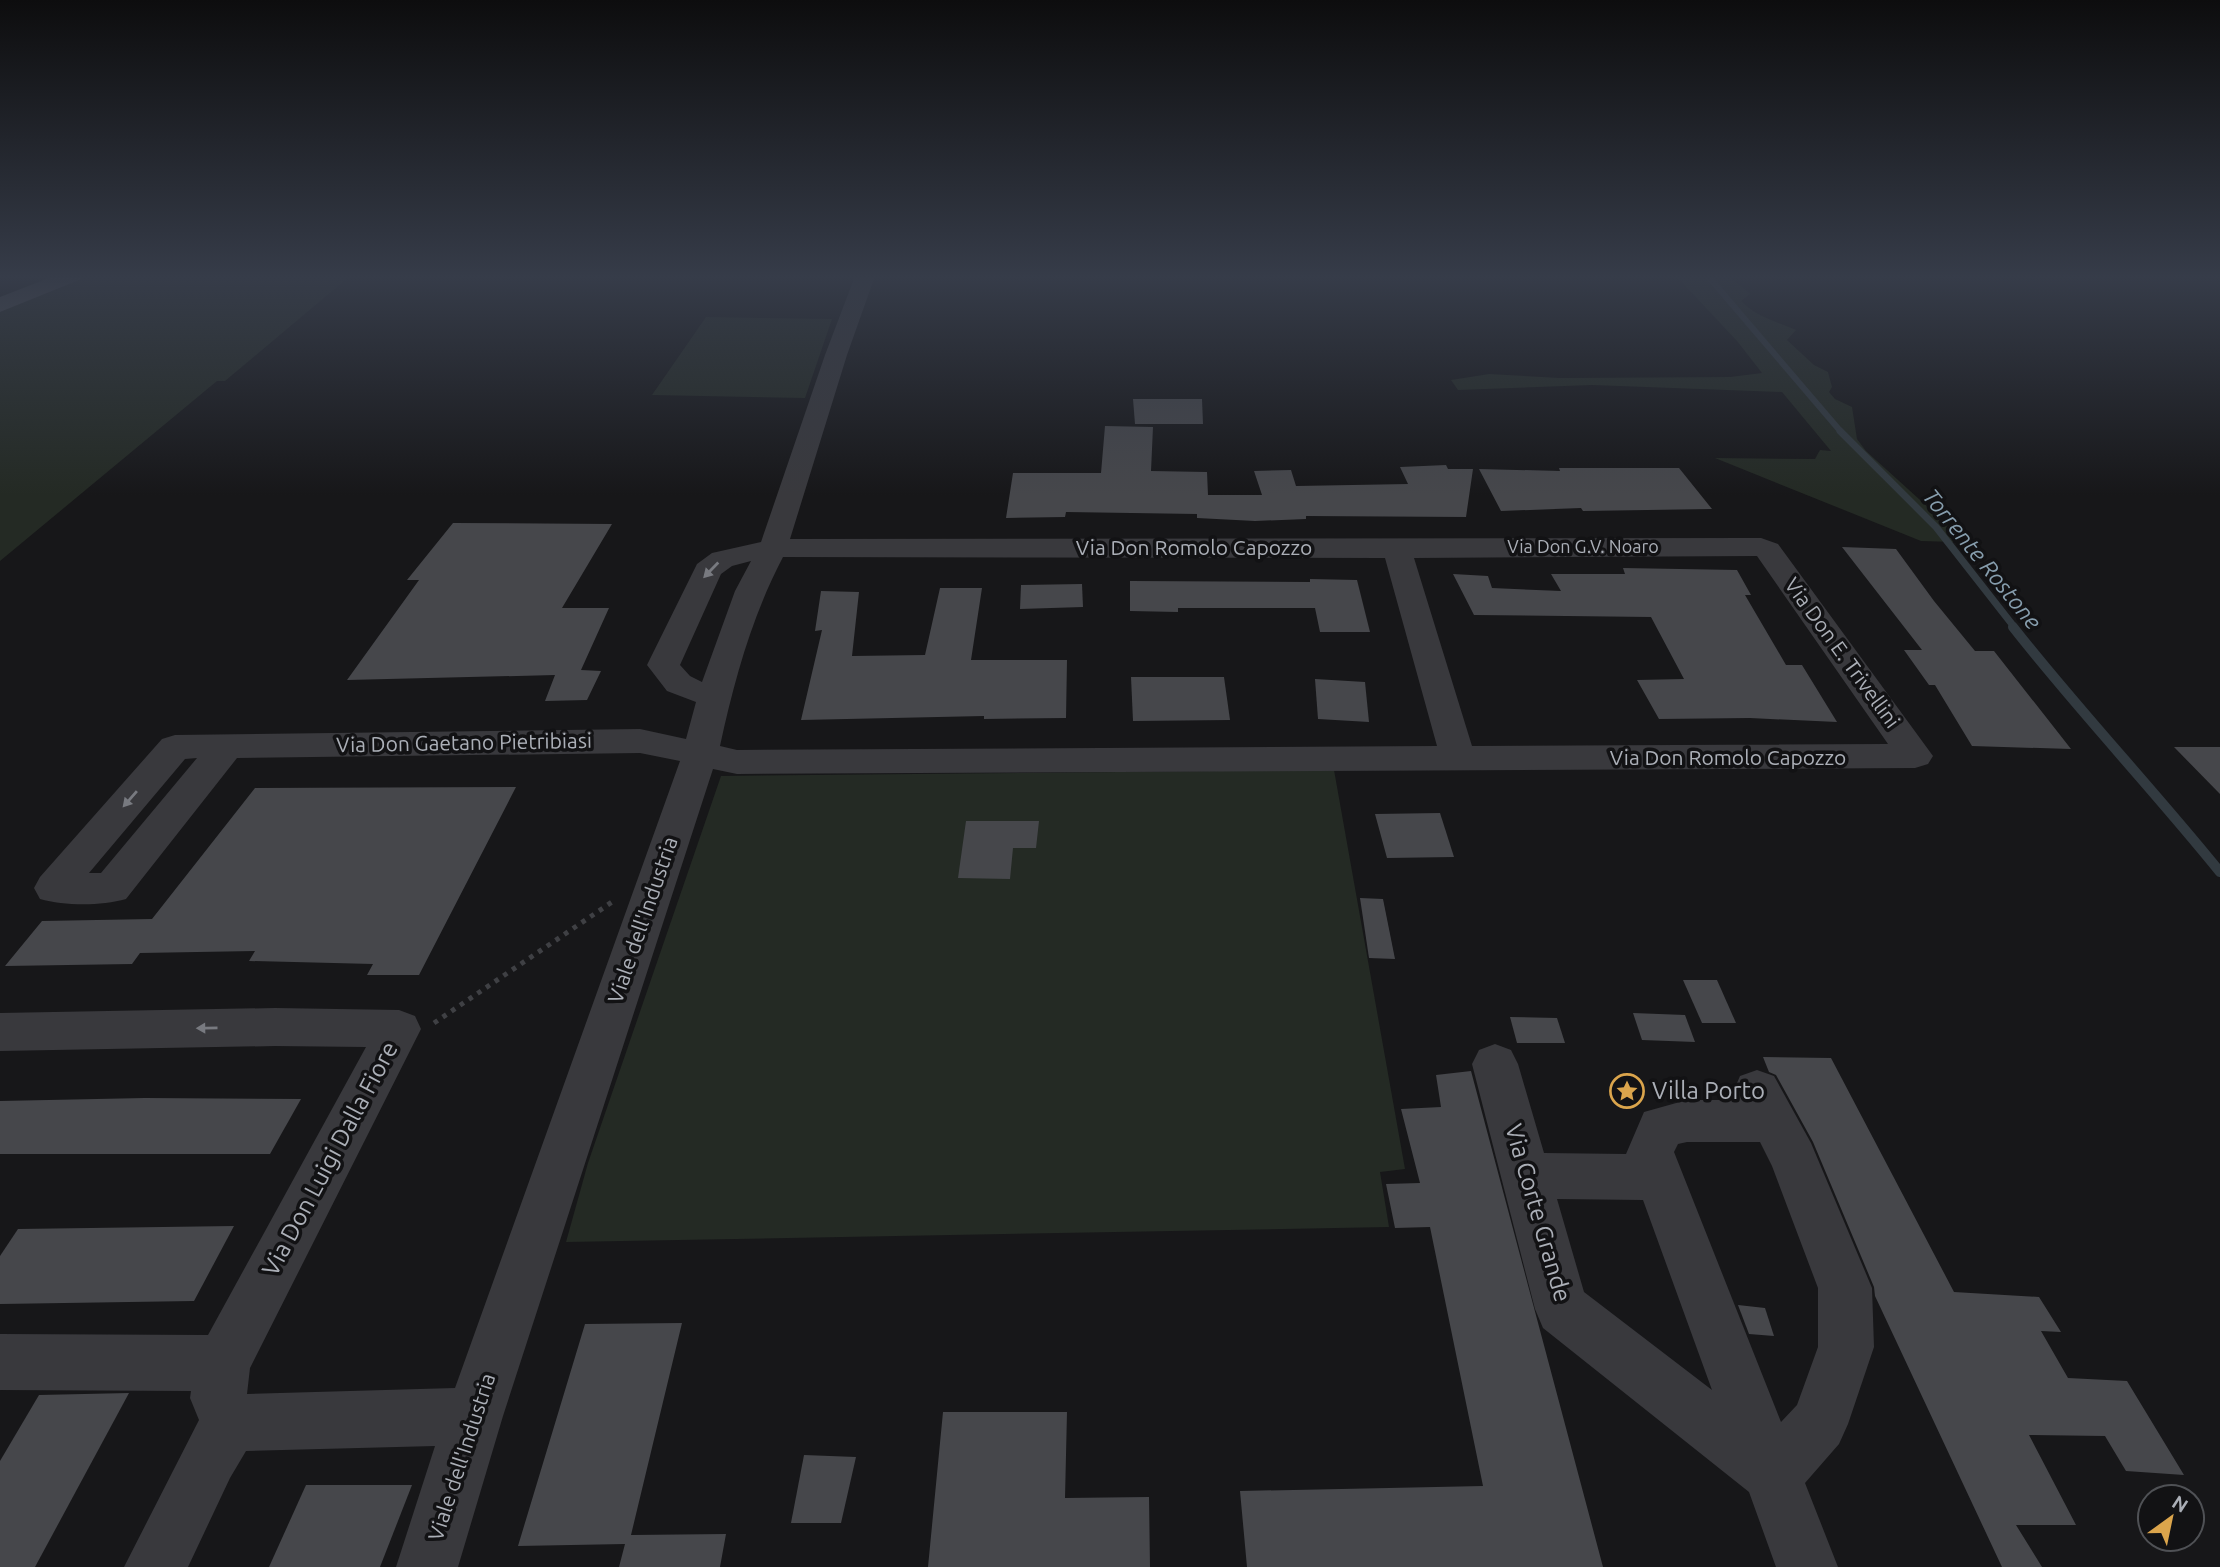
<svg xmlns="http://www.w3.org/2000/svg" width="2220" height="1567" viewBox="0 0 2220 1567" font-family="Ubuntu,sans-serif">
<style>
.green{fill:#242a24}
.lines{fill:none;stroke-linecap:round;stroke-linejoin:round}
.stream-far2{stroke:#323a40;stroke-width:6}
.stream-far1{stroke:#323a40;stroke-width:7}
.stream{stroke:#323a40;stroke-width:10}
.building{fill:#46474b}
.path{stroke:#3f4044;stroke-width:5;stroke-dasharray:4.5 6;stroke-linecap:butt}
.minor{fill:#39393d;fill-rule:evenodd}
.major{fill:#55575c;fill-rule:evenodd}
.oneway{fill:#787a80}
.labels{text-anchor:middle;stroke-width:7;stroke-linejoin:round;paint-order:stroke}
.far-street-label{font-size:18px;fill:#abafb7;stroke:#121214}
.street-label{font-size:21px;fill:#abafb7;stroke:#121214}
.water-label{font-size:23px;font-style:italic;fill:#869dad;stroke:#121214}
.near-poi-label{font-size:24px;fill:#abafb7;stroke:#121214;text-anchor:start}
.near-street-label{font-size:24px;fill:#abafb7;stroke:#121214}
</style>
<rect width="100%" height="100%" fill="#171719"/>
<g class="green">
<path d="M85,276H350L225,381H217L0,561V312Z"/>
<path d="M1676,276H1729L1750,294L1741,301C1758,318 1776,321 1796,330L1787,340L1814,365L1828,372L1832,387L1829,392L1835,399L1852,407L1857,439L1866,451L1951,528L1956,542L1921,541L1715,458L1815,459L1820,450L1831,451L1782,392L1592,385L1458,390L1451,380L1489,374L1560,378L1730,377L1762,373L1737,341Z"/>
<path d="M706,317L832,319L805,398L652,395Z"/>
<path d="M1334,770L1405,1169L1380,1172L1389,1227L566,1242L588,1163L721,776Z"/>
</g>
<g class="lines">
<path class="stream-far2" d="M1708,276L1842,433"/>
<path class="stream-far1" d="M1840,431L1936,527L2015,628"/>
<path class="stream" d="M2013,627C2079,711 2153,789 2220,872"/>
</g>
<g class="building">
<path d="M1133,399H1202L1203,424H1135Z"/>
<path d="M1105,426L1153,427L1151,471L1207,472L1208,495H1262L1254,471L1291,470L1296,486L1408,484L1400,467L1446,465L1448,469H1473L1466,517L1306,516V519L1255,521L1197,518V514L1066,512L1065,517L1006,518L1013,473H1101Z"/>
<path d="M1559,468H1679L1712,509L1583,511L1581,508L1501,511L1479,469L1560,471Z"/>
<path d="M453,523L612,524L562,608H609L581,670L601,671L587,700L545,701L555,675L347,680L419,580H407Z"/>
<path d="M1842,547L1896,549L1934,601L1975,651H1994L2071,749L1972,746L1935,685H1929L1904,650H1922Z"/>
<path d="M1623,568L1737,570L1751,595H1745L1786,665H1802L1837,722L1750,718L1659,719L1637,680L1684,679L1651,617L1474,615L1453,574L1488,576L1492,588L1561,591L1551,574H1625Z"/>
<path d="M1310,579L1357,580L1370,632H1320L1315,608H1178V612L1130,611V581L1310,582Z"/>
<path d="M1082,584L1083,607L1020,609L1021,585Z"/>
<path d="M940,588H982L971,660H1067L1066,718L984,719V716L801,720L822,630L815,631L821,591L859,592L852,656L925,655Z"/>
<path d="M1131,677H1224L1230,720L1133,721Z"/>
<path d="M1315,679L1365,682L1369,722L1318,719Z"/>
<path d="M2174,747H2220V794Z"/>
<path d="M516,787L419,975H367L373,964L249,961L255,951L140,953L132,964L5,966L42,921L152,919L255,788Z"/>
<path d="M1440,813L1454,857L1387,858L1375,814Z"/>
<path d="M966,821H1039L1036,848H1013L1010,879L958,878Z"/>
<path d="M1360,898L1383,899L1395,959L1369,958Z"/>
<path d="M1683,980H1717L1736,1023H1702Z"/>
<path d="M1633,1013L1685,1015L1695,1042L1642,1040Z"/>
<path d="M1510,1017L1557,1018L1565,1043H1517Z"/>
<path d="M1763,1057L1831,1058L1954,1292L2039,1297L2061,1332L2041,1331L2068,1378L2127,1381L2184,1475L2126,1471L2105,1436L2029,1435L2076,1525H2016L2042,1567H2002L1875,1296L1874,1287L1813,1142L1776,1075L1769,1072Z"/>
<path d="M1471,1071L1603,1567H1247L1240,1491L1483,1486L1430,1227L1395,1228L1386,1184L1420,1183L1401,1109L1441,1107L1436,1075Z"/>
<path d="M145,1098L301,1099L270,1154H0V1101Z"/>
<path d="M234,1226L194,1301L0,1304V1256L18,1229Z"/>
<path d="M1738,1305L1765,1308L1774,1336L1749,1334Z"/>
<path d="M682,1323L631,1535L726,1534L720,1567H619L625,1544L518,1546L585,1324Z"/>
<path d="M129,1393L35,1567H0V1461L39,1395Z"/>
<path d="M943,1412H1067L1065,1498L1149,1497L1150,1567H928Z"/>
<path d="M804,1455L856,1457L841,1523H791Z"/>
<path d="M306,1485H412L380,1567H269Z"/>
</g>
<g class="lines">
<path class="path" d="M434,1023L612,902"/>
<g class="minor">
<path d="M855,276H875L847,355L790,539L1761,538L1778,544L1933,756L1928,764L1915,768L737,774L713,769L503,1416L458,1567H396L435,1446L246,1451L230,1478L188,1567H124L199,1420L190,1398L191,1391L0,1390V1334L208,1335L366,1047L275,1046L0,1051V1013L275,1008L399,1010L415,1016L421,1029L250,1368L247,1394L455,1388L680,761L640,753L237,758L126,899C101,906 65,906 40,899L34,888L40,877L162,739L175,735L640,729L686,739L696,702L667,691L647,665L697,564L712,553L761,542L825,355ZM1757,556L1888,744L1472,746L1414,558ZM783,557L1385,558L1437,746L737,750L720,746C734,681 752,616 783,557ZM751,561L735,591L702,682L690,676L680,665L721,574L732,566ZM197,758L101,873H89L185,759Z"/>
<path d="M1495,1044L1511,1050L1518,1064L1544,1153L1626,1154L1644,1112L1687,1100H1738L1734,1090L1740,1076L1757,1070L1774,1076L1811,1143L1872,1288L1874,1347L1848,1424L1839,1444L1805,1483L1838,1567H1776L1749,1492L1543,1328L1535,1309L1472,1064L1479,1050ZM1687,1142H1760L1772,1166L1818,1288V1347L1797,1405L1781,1422L1674,1152L1678,1144ZM1557,1199L1643,1200L1712,1390L1584,1292Z"/>
</g>
<path class="major" d="M54,276H83L79,280L0,312V297Z"/>
</g>
<defs><path id="oneway-solid" d="M-6-.8H1V-3.2L6.5 0L1 3.2V.8H-6Z" transform="scale(1.75)"/></defs>
<g class="oneway">
<use href="#oneway-solid" transform="translate(711 570) rotate(134)"/>
<use href="#oneway-solid" transform="translate(130 799) rotate(131)"/>
<use href="#oneway-solid" transform="translate(207 1028) rotate(179)"/>
</g>
<linearGradient id="sky" x2="0" y2="1"><stop stop-color="#0d0d0e"/><stop offset="0.56" stop-color="#363c49"/><stop offset="1" stop-color="#363c49" stop-opacity="0"/></linearGradient>
<rect width="2220" height="495" fill="url(#sky)"/>
<defs>
<g id="sight-ring" transform="scale(1.75)"><circle r="9.5" fill="#121214" stroke="#dba54c" stroke-width="1.5"/><path d="M0-6L1.8-2.2L6-1.7L2.9 1.2L3.7 5.4L0 3.3L-3.7 5.4L-2.9 1.2L-6-1.7L-1.8-2.2Z" fill="#dba54c"/></g>
</defs>
<g fill-rule="evenodd">
<use href="#sight-ring" x="1627" y="1091"/>
</g>
<g class="labels">
<g class="far-street-label">
<text x="1583" y="553">Via Don G.V. Noaro</text>
</g>
<g class="street-label">
<text x="1194" y="555">Via Don Romolo Capozzo</text>
<text transform="translate(1842 653) rotate(54)" y="7">Via Don E. Trivellini</text>
<text transform="translate(464 743) rotate(-1)" y="7">Via Don Gaetano Pietribiasi</text>
<text x="1728" y="765">Via Don Romolo Capozzo</text>
<text transform="translate(643 920) rotate(-71)" y="7">Viale dell'Industria</text>
<text transform="translate(462 1457) rotate(-72)" y="7">Viale dell'Industria</text>
</g>
<g class="water-label">
<text transform="translate(1982 559) rotate(51)" y="8">Torrente Rostone</text>
</g>
<g class="near-poi-label">
<text x="1652" y="1099">Villa Porto</text>
</g>
<g class="near-street-label">
<text transform="translate(330 1159) rotate(-62)" y="8">Via Don Luigi Dalla Fiore</text>
<text transform="translate(1538 1213) rotate(74)" y="8">Via Corte Grande</text>
</g>
</g>
<g transform="translate(2171 1518) rotate(33)"><circle r="33" fill="#121214" stroke="#4f5155" stroke-width="2"/>
<path d="M0-5L12 26L0 18L-12 26Z" fill="#dba54c"/>
<text y="-10" font-size="19" font-weight="bold" text-anchor="middle" fill="#abafb7">N</text>
</g>
</svg>
